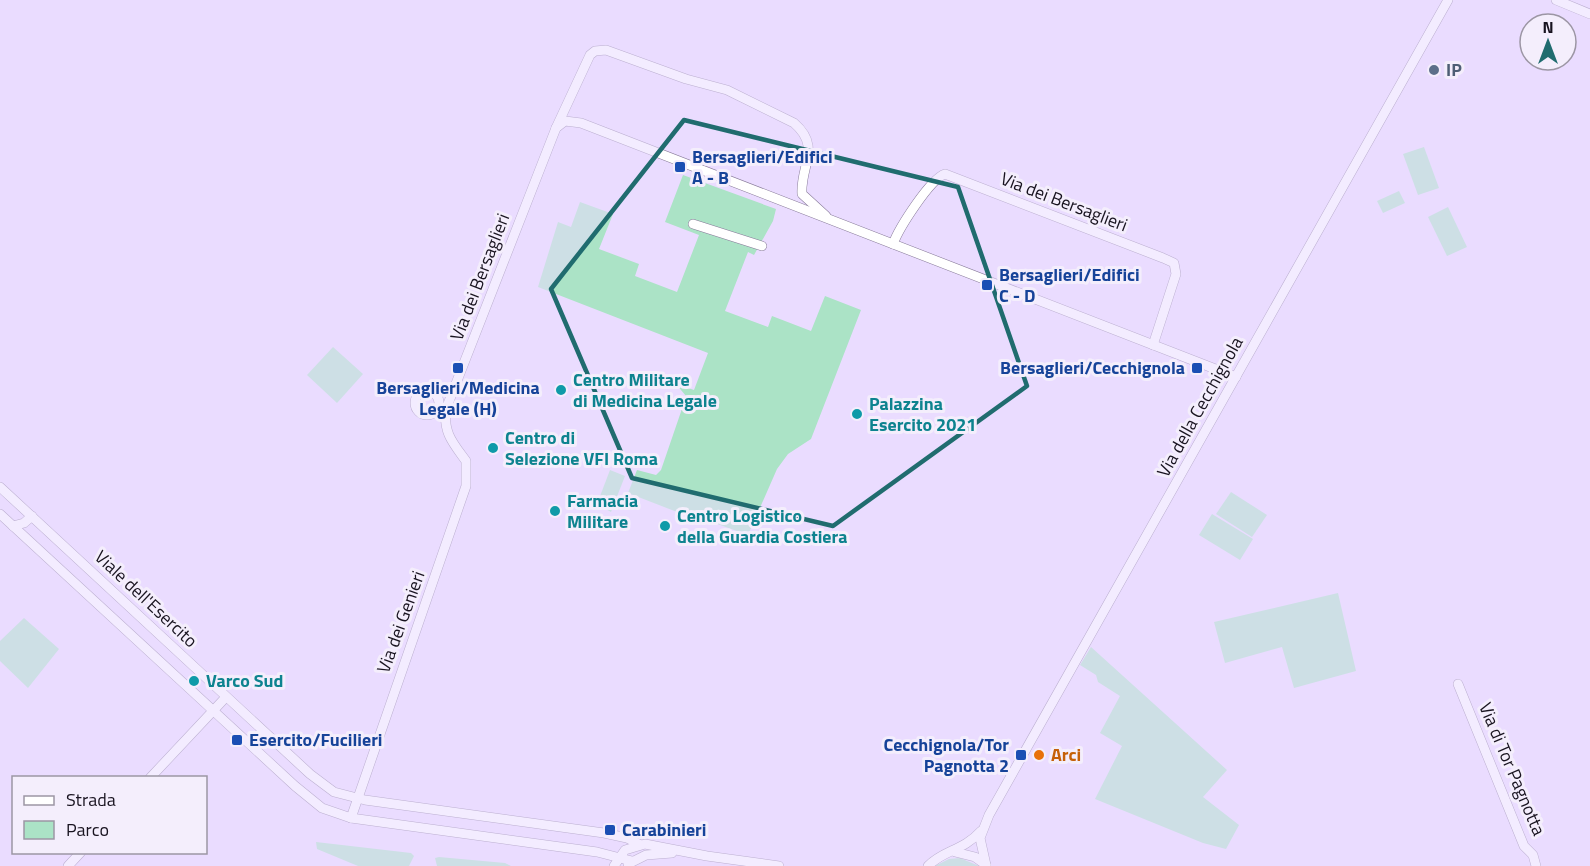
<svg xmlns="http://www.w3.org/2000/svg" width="1590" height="866" viewBox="0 0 1590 866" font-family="'Titillium Web',sans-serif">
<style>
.green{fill:#abe3c6}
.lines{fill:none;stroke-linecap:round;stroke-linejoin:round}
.minor-casing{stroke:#867998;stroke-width:10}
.minor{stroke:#fff;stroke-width:9}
.marked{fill:none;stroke:#206c6f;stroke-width:4.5;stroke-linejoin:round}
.service-dot{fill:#5c6f8a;stroke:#f4eefc;stroke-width:2}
.transit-dot{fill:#1a4fb4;stroke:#f4eefc;stroke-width:2}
.culture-dot{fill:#0f9aa8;stroke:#f4eefc;stroke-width:2}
.food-dot{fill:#e8710a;stroke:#f4eefc;stroke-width:2}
.labels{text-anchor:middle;stroke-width:6;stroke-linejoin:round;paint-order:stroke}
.service-label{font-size:18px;font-weight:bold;fill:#4e5e75;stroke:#f4eefc;text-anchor:start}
.transit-label{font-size:18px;font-weight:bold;fill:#164399;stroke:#f4eefc;text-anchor:start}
.street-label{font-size:18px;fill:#18131f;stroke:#f4eefc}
.culture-label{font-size:18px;font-weight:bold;fill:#0d838f;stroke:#f4eefc;text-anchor:start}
.food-label{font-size:18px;font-weight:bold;fill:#c56008;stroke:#f4eefc;text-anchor:start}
</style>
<rect width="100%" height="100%" fill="#eadcff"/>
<g class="green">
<path d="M1424,147L1439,188L1418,195L1403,154Z"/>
<path d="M683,175L776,209L773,221L754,255L748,252L725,311L768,327L772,316L811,331L825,296L861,310L811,439L788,454L777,469L748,535L709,521L708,524L628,493L637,470L656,475L661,470L685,400L686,396L676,384L694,390L708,353L538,287L558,222L571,227L580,202L613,214L599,249L639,264L635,276L677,292L699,235L665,222Z"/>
<path d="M1399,191L1405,203L1383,213L1377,201Z"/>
<path d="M1448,207L1467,247L1447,256L1428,217Z"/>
<path d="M333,347L363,374L337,403L307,375Z"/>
<path d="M610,470L625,476L611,512L597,504Z"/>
<path d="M1231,492L1267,515L1252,537L1216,514Z"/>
<path d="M1212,514L1253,539L1240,560L1199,535Z"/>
<path d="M1338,593L1356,671L1294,688L1282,647L1225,663L1214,622Z"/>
<path d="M24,618L59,649L28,688L0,661V641Z"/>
<path d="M1091,647L1227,770L1203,797L1239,825L1226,849L1203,843L1095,799L1122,746L1100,733L1120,696L1098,682L1096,675L1080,665Z"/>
<path d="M316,842L411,853L414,856L409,866H358L317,849Z"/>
<path d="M439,857L505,863L511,866H437L435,858Z"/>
<path d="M960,858L979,866H935L949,859Z"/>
</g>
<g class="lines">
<g class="minor-casing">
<g id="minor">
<path d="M1556,0L1590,14"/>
<path d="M556,128L590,55L595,51L606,50L686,79L727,90L794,123C822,147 800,166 802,194L826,216"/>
<path d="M693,224L762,246"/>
<path d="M893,244C899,228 930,179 945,174L1163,258L1174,263L1176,274L1153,345"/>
<circle cx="427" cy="403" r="12"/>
<path d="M0,487L310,774L334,792L365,800L604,833L627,838L639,844"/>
<path d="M0,514L295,786L322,808L351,818L597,852L632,861"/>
<path d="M13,526L24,523L32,516"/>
<path d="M1458,684L1524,846L1533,855L1536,866"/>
<path d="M150,778L226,697"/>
<path d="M351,818L466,486V461C453,443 443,433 446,409L556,128L565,121L581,123L1236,377"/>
<path d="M955,852L975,857L986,865"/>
<path d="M628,864L646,855L672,853"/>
<path d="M986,865L980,838L989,815L1448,0"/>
<path d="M68,866L81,852"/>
<path d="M614,866L625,850L645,844L707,856L779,866"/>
<path d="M928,866C943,850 963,851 981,831"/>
</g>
</g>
<use href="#minor" class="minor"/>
</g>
<path d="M0 0H1590V866H0ZM684,120L958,187L1027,386L833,526L632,478L551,289Z" fill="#eadcff" fill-opacity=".55" fill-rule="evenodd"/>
<path class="marked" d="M684,120L958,187L1027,386L833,526L632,478L551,289Z"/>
<circle class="service-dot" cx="1434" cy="70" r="6"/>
<g class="transit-dot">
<rect x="674" y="161" width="12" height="12" rx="3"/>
<rect x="981" y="279" width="12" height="12" rx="3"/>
<rect x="452" y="362" width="12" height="12" rx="3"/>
<rect x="1191" y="362" width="12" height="12" rx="3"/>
<rect x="231" y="734" width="12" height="12" rx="3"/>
<rect x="1015" y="749" width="12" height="12" rx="3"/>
<rect x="604" y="824" width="12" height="12" rx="3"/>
</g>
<g class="culture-dot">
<circle cx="561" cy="390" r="6"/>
<circle cx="857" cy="414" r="6"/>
<circle cx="493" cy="448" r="6"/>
<circle cx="555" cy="511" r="6"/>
<circle cx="665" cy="526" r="6"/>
<circle cx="194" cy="681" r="6"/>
</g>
<circle class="food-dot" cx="1039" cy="755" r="6"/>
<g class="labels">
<g class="service-label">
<text x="1446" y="76">IP</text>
</g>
<g class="transit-label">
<text x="692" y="163">Bersaglieri/Edifici<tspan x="692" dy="21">A - B</tspan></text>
<text x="999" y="281">Bersaglieri/Edifici<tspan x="999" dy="21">C - D</tspan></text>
<text x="1185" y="374" text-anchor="end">Bersaglieri/Cecchignola</text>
<text x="458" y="394" text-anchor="middle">Bersaglieri/Medicina<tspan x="458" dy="21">Legale (H)</tspan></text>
<text x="249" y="746">Esercito/Fucilieri</text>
<text x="1009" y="751" text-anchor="end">Cecchignola/Tor<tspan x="1009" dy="21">Pagnotta 2</tspan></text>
<text x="622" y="836">Carabinieri</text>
</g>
<g class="street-label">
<text transform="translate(1064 202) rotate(21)" y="6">Via dei Bersaglieri</text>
<text transform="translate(480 277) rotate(-69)" y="6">Via dei Bersaglieri</text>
<text transform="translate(1200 407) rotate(-61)" y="6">Via della Cecchignola</text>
<text transform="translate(146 599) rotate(43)" y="6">Viale dell'Esercito</text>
<text transform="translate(401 622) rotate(-70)" y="6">Via dei Genieri</text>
<text transform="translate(1512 769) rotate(67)" y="6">Via di Tor Pagnotta</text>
</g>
<g class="culture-label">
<text x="573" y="386">Centro Militare<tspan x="573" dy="21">di Medicina Legale</tspan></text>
<text x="869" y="410">Palazzina<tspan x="869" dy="21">Esercito 2021</tspan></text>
<text x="505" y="444">Centro di<tspan x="505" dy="21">Selezione VFI Roma</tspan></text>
<text x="567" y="507">Farmacia<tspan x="567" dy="21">Militare</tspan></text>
<text x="677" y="522">Centro Logistico<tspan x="677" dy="21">della Guardia Costiera</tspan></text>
<text x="206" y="687">Varco Sud</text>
</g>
<g class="food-label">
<text x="1051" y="761">Arci</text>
</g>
</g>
<rect x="12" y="776" width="195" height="78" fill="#f4eefc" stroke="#9c96a4" stroke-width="1.5"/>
<rect x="24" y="796" width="30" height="9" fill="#ffffff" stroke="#9c96a4" stroke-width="1.5"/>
<text x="66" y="806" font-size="18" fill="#18131f">Strada</text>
<rect x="24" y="821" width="30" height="18" fill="#abe3c6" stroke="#9c96a4" stroke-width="1.5"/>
<text x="66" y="836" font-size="18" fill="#18131f">Parco</text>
<g transform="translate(1548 42)"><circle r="28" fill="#f4eefc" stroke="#9c96a4" stroke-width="1.5"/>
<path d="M0-4.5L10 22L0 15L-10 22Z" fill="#206c6f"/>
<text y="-9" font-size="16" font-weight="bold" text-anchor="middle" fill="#18131f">N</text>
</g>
</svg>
